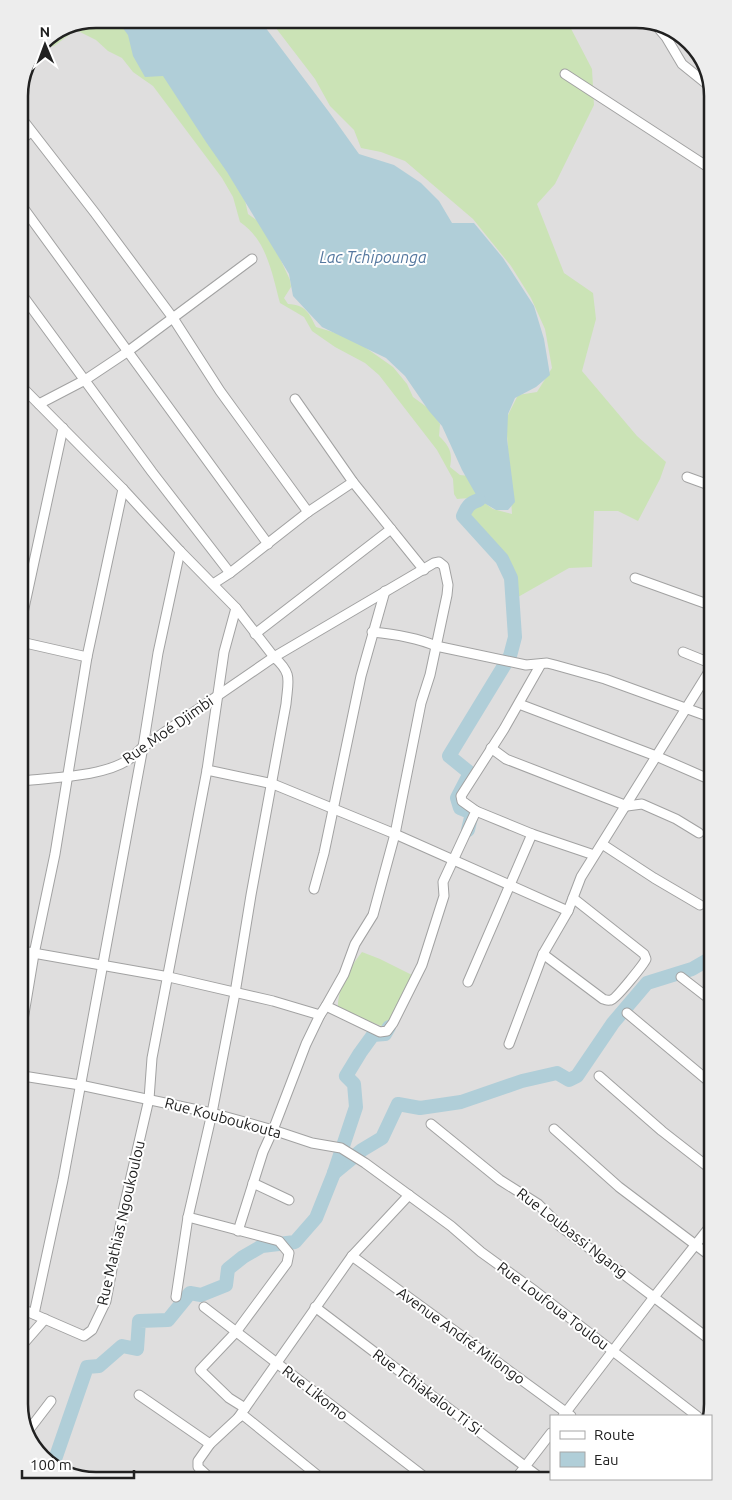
<svg xmlns="http://www.w3.org/2000/svg" width="732" height="1500" viewBox="0 0 732 1500" font-family="Ubuntu,sans-serif">
<style>
.residential{fill:#dfdede}
.grass{fill:#cbe3b6}
.water{fill:#b0ced8}
.lines{fill:none;stroke-linecap:round;stroke-linejoin:round}
.river{stroke:#b0ced8;stroke-width:14}
.street-casing{stroke:#a2a2a2;stroke-width:11}
.street{stroke:#fff;stroke-width:9}
.labels{text-anchor:middle;stroke-width:4;stroke-linejoin:round;paint-order:stroke}
.street-label{font-size:15px;fill:#212121;stroke:#fff}
.water-label{font-size:16px;font-style:italic;fill:#55789f;stroke:#fff}
.rim{fill:none;stroke:#212121;stroke-width:2.5}
</style>
<rect width="100%" height="100%" fill="#f0eee9"/>
<path class="residential" d="M95,19H642L683,34L708,66L713,1405L710,1416H551V1477L90,1481L52,1468L24,1434L19,90L41,41Z"/>
<g class="grass">
<path d="M95,19H118L166,71L243,191L248,214L265,226L290,280L291,287L284,298L288,304C306,305 309,313 316,327L336,333L359,343L393,367L407,384L413,397L432,411L440,424L439,436C449,446 453,452 450,467L460,475L477,477L480,493L475,496L493,509L512,514L506,419L518,395L537,392L552,368L545,329L531,298L511,266L473,219L405,161L381,152L361,148L354,130L330,106L315,79L269,19H566L592,69L594,105L555,184L537,204L564,273L593,293L596,319L582,371L637,436L666,462L660,479L638,521L618,511H594L592,567L569,568L518,597L486,543L470,522L469,498L457,499L454,494L453,479L437,450L379,375L365,363L335,347L312,331L304,317L280,303C272,274 267,240 240,222L233,197L222,178L153,86L133,72L122,58L108,51L96,40L76,30L54,46L42,48L43,40Z"/>
<path d="M362,952L380,959L412,975C410,982 407,986 403,993C396,1005 395,1018 384,1027L353,1015L338,1006C338,987 351,966 362,952Z"/>
</g>
<path class="water" d="M116,19H259L329,112L359,154L394,165L421,183L439,201L452,223H474L503,258L534,306L544,339L550,375L536,387L515,398L508,414L507,439L515,502L508,510H496L479,500L462,470L442,426L429,411L405,376L386,358L322,327L293,296L289,274L227,172L206,142L163,76L145,77L133,56L128,35Z"/>
<g class="lines">
<g class="river">
<path d="M468,830L472,813L460,808L457,798L470,773L449,756L510,656L515,637L511,578L502,559L463,516C467,507 469,503 479,500"/>
<path d="M334,1173L362,1150L382,1138L398,1104L420,1108L461,1102L522,1081L557,1073L569,1080L577,1076L613,1023L647,983L692,969L711,958"/>
<path d="M52,1468L87,1367L99,1366L122,1346L137,1349L139,1321L168,1320L190,1293L201,1295L226,1285L228,1269L243,1257L262,1246L295,1242L316,1218L334,1173L356,1107L354,1084L346,1076L360,1053L373,1035L385,1034L389,1027"/>
</g>
<g class="street-casing">
<g id="street">
<path d="M654,23L666,37L682,64L708,85"/>
<path d="M565,74L708,167"/>
<path d="M19,115L95,213L173,318L220,391L308,512"/>
<path d="M19,141L31,132"/>
<path d="M19,202L268,544"/>
<path d="M20,292L152,472L230,573"/>
<path d="M20,385L123,489L180,551L236,608L274,657L434,563L439,562L444,566L448,585L447,595L430,675L421,703L395,834L373,915L355,944L344,974L326,1006"/>
<path d="M295,399L353,482L424,570"/>
<path d="M39,404L85,380L127,352L252,259"/>
<path d="M687,477L709,485"/>
<path d="M635,578L710,605"/>
<path d="M213,584L230,573L308,512L353,482"/>
<path d="M21,622L63,428"/>
<path d="M372,632C394,634 415,637 436,646L526,665L547,663L555,665L605,679L710,717"/>
<path d="M255,634L391,529"/>
<path d="M21,642L87,657"/>
<path d="M683,652L710,663"/>
<path d="M519,704L656,756L711,780"/>
<path d="M491,748L506,759L627,806L642,804L676,819L699,833"/>
<path d="M207,770L273,784L395,834L568,911"/>
<path d="M22,781C53,777 102,777 128,760C134,756 138,751 143,747L274,657C293,674 288,680 286,704L251,895L235,993L212,1113L188,1217L176,1297"/>
<path d="M476,811L532,834L594,855"/>
<path d="M602,844L654,878L700,905"/>
<path d="M314,889L324,853L361,676L385,591"/>
<path d="M22,951L169,977L273,1001L320,1015L326,1006L380,1032L387,1031L393,1023L422,965L444,896L443,882L476,811L462,801L461,796L504,729L541,664"/>
<path d="M543,954L603,999C607,1000 607,1001 611,1000C616,999 644,964 646,959L644,954L573,898"/>
<path d="M681,977L712,1001"/>
<path d="M468,982L532,834"/>
<path d="M627,1013L712,1084"/>
<path d="M23,1020L34,954L55,854L87,657L123,489"/>
<path d="M509,1044L543,954L568,911L581,877L710,670"/>
<path d="M23,1076L80,1085L212,1113L273,1130L312,1143L341,1148L365,1163L451,1226L481,1252L535,1291L697,1416"/>
<path d="M599,1076L662,1131L712,1170"/>
<path d="M431,1124L500,1180L538,1204L560,1226L713,1342"/>
<path d="M554,1129L619,1187L713,1258"/>
<path d="M253,1183L289,1200"/>
<path d="M188,1217L279,1241L289,1253L287,1263L236,1332L200,1370L229,1398L245,1408"/>
<path d="M238,1231L263,1152L273,1130L306,1044L320,1015"/>
<path d="M352,1256L571,1416"/>
<path d="M204,1307L426,1478"/>
<path d="M315,1307L539,1477"/>
<path d="M24,1310L84,1336L92,1330L106,1301L123,1211L149,1099L152,1058L207,770L224,652L236,608"/>
<path d="M34,1314L63,1180L143,747L158,653L180,551"/>
<path d="M24,1343L45,1319"/>
<path d="M139,1395L210,1444"/>
<path d="M563,1416L654,1297L712,1224"/>
<path d="M238,1418L243,1415L322,1479"/>
<path d="M25,1435L51,1401"/>
<path d="M73,1475H74"/>
<path d="M517,1477L551,1433"/>
<path d="M212,1480L198,1467V1461L210,1444L238,1418L352,1256L409,1195"/>
</g>
</g>
<use href="#street" class="street"/>
</g>
<g class="labels">
<g class="street-label">
<text transform="translate(168 730) rotate(-35)" y="5">Rue Moé Djimbi</text>
<text transform="translate(223 1118) rotate(15)" y="5">Rue Kouboukouta</text>
<text transform="translate(121 1223) rotate(-77)" y="5">Rue Mathias Ngoukoulou</text>
<text transform="translate(572 1233) rotate(38)" y="5">Rue Loubassi Ngang</text>
<text transform="translate(553 1306) rotate(37)" y="5">Rue Loufoua Toulou</text>
<text transform="translate(461 1336) rotate(36)" y="5">Avenue André Milongo</text>
<text transform="translate(427 1392) rotate(37)" y="5">Rue Tchiakalou Ti Si</text>
<text transform="translate(315 1393) rotate(38)" y="5">Rue Likomo</text>
</g>
<g class="water-label">
<text x="373" y="263">Lac Tchipounga</text>
</g>
</g>
<path d="M0 0H732V1500H0ZM96 28H636A68 68 0 0 1 704 96V1404A68 68 0 0 1 636 1472H96A68 68 0 0 1 28 1404V96A68 68 0 0 1 96 28Z" fill="#ededed" fill-rule="evenodd"/>
<path class="rim" d="M96 28H636A68 68 0 0 1 704 96V1404A68 68 0 0 1 636 1472H96A68 68 0 0 1 28 1404V96A68 68 0 0 1 96 28Z"/>
<rect x="550" y="1415" width="162" height="65" fill="#ffffff" stroke="#a6a6a6"/>
<rect x="560" y="1431" width="25" height="8" fill="#ffffff" stroke="#a6a6a6"/>
<text x="594" y="1440" font-size="15" fill="#212121">Route</text>
<rect x="560" y="1452" width="25" height="15" fill="#b0ced8" stroke="#a6a6a6"/>
<text x="594" y="1465" font-size="15" fill="#212121">Eau</text>
<g transform="translate(45 45) rotate(359)" stroke="#ffffff" stroke-width="4" paint-order="stroke">
<path d="M0-4L9 19L0 12L-9 19Z" fill="#212121"/>
<text y="-8" font-size="14" font-weight="bold" text-anchor="middle" fill="#212121">N</text>
</g>
<path d="M22 1470v8h112v-8" fill="none" stroke="#212121" stroke-width="2.5"/>
<text x="30" y="1470" font-size="15" fill="#212121" stroke="#ffffff" stroke-width="4" paint-order="stroke">100 m</text>
</svg>
